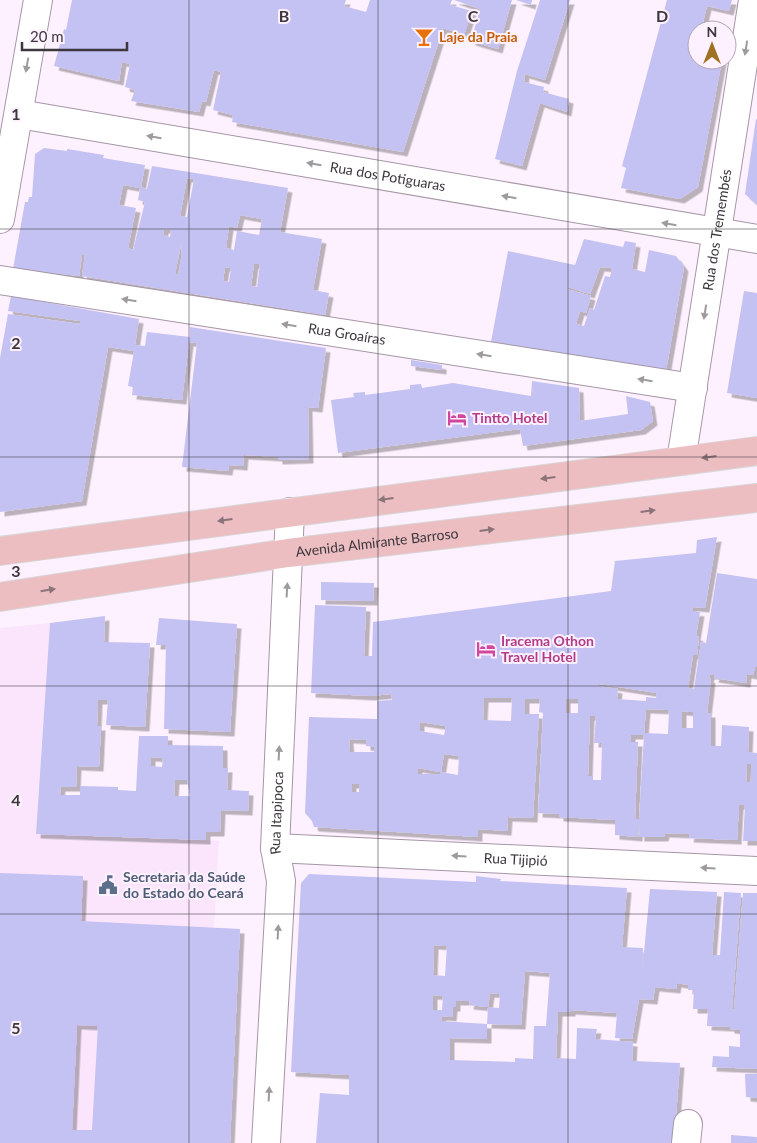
<svg xmlns="http://www.w3.org/2000/svg" width="757" height="1143" viewBox="0 0 757 1143" font-family="Lato,sans-serif">
<style>
.built{fill:#fae5fc}
.building{fill:#c4c1f3;fill-rule:evenodd;filter:url(#shadow)}
.lines{fill:none;stroke-linecap:round;stroke-linejoin:round}
.minor-casing{stroke:#a596a6;stroke-width:30}
.major-casing{stroke:#d8d7d8;stroke-width:30}
.minor{stroke:#fff;stroke-width:28}
.major{stroke:#ecbec2;stroke-width:28}
.oneway{fill:#9e9a9e}
.oneway2{fill:#8b7379}
.grid{fill:none;stroke:#3c363d;stroke-width:1;stroke-opacity:0.55}
.labels{text-anchor:middle;stroke-width:4;stroke-linejoin:round;paint-order:stroke}
.food-label{font-size:14px;font-weight:bold;fill:#c56008;stroke:#fef1ff;text-anchor:start}
.street-label{font-size:14px;fill:#3c363d;stroke:#fef1ff}
.hotel-label{font-size:14px;font-weight:bold;fill:#b23c85;stroke:#fef1ff;text-anchor:start}
.service-label{font-size:14px;font-weight:bold;fill:#4e5e75;stroke:#fef1ff;text-anchor:start}
.grid-label{font-size:16px;text-anchor:middle;font-weight:bold;fill:#3c363d;stroke:#fef1ff;stroke-width:4;stroke-linejoin:round;paint-order:stroke}
</style>
<defs>
<filter id="shadow"><feDropShadow dx="4.5" dy="4.5" stdDeviation="0" flood-color="#0004"/></filter>
</defs>
<rect width="100%" height="100%" fill="#fef1ff"/>
<path class="built" d="M50,623L36,834L219,841L214,928L240,929L230,1143H0V628Z"/>
<g class="building">
<path d="M72,0H346L344,6L366,12L370,0H452L450,5L472,11L464,35L443,28L403,152L232,122L233,115L213,110L221,72L214,70L206,102L202,101L199,112L131,101L135,90L125,87L130,64L122,62L119,81L54,66L64,29L66,30Z"/>
<path d="M454,0H512L498,49L471,41L480,9Z"/>
<path d="M516,0H532L531,5Z"/>
<path d="M540,0H570L545,80L525,74L524,82L544,87L543,92L569,99L567,112L540,103L522,166L495,159L517,71Z"/>
<path d="M667,0H732L729,11L707,6L701,30H697V60H722L698,187L680,199L621,188L626,168L622,166Z"/>
<path d="M756,119H757V205L745,194Z"/>
<path d="M44,148L67,151V149L104,155L103,158L145,165L141,187L147,189L152,166L288,188L280,232L322,239L313,290L329,293L325,315L82,276L85,255H82L79,276L13,269L25,202H28L29,197H32L35,154ZM187,178L194,179L187,217L180,216ZM123,185L140,188L138,200L145,202L133,250L128,248L136,208L119,205ZM240,215L262,219L259,235L237,231L234,250L226,248L229,226L237,228ZM164,229L171,230L170,237L163,235ZM182,240L181,254H182L178,275L175,274ZM254,264H260L257,287L251,286ZM225,267L231,268L229,282L223,281Z"/>
<path d="M584,239L623,247L625,241L636,243L632,269L645,272L649,250L676,256L684,267L666,371L491,342L508,251L575,265ZM600,267L612,268L610,277L605,276L594,310L590,308L584,326L576,324L580,311L586,313L591,296L567,289L568,287L590,294Z"/>
<path d="M744,291L757,293V398L727,393Z"/>
<path d="M11,296L139,319L135,345L145,346L147,332L190,337V327L326,348L318,408L308,407L309,459L278,460V457L244,455L243,466L229,465L228,471L182,467L197,343L189,342L182,400L132,395L133,387L128,386L134,351L108,347L82,501L0,512V358L8,314L80,324V321L8,311Z"/>
<path d="M411,360L442,365V370L411,366Z"/>
<path d="M532,381L579,388L580,421L628,414L626,396L650,402L653,421L641,430L523,446L520,429L338,453L331,400L354,397L353,393L365,392V395L410,389V385L421,384L422,388L453,383L531,396Z"/>
<path d="M717,537L705,608L693,607L692,611L700,612L696,636L699,637L697,655H693L688,688L694,689L701,642L706,643L717,573L757,579V667H755L753,675L747,674L746,683L714,678L715,675H710L709,678L711,679L707,713H711V746H721L722,725L749,727L748,752L757,753V841H743L745,805H739L737,840L689,838L690,834L665,833L664,837H640L639,823L638,837L615,835V820L559,817V814L538,813L543,713L539,712L540,699H525V714H539L533,818L508,817L507,831L478,829V837L314,827L312,821L305,813L309,717L377,719V701L392,700L391,694L371,696L311,693L315,605L366,607L364,656H372L373,622L611,591L615,561L696,553L697,540ZM599,684L657,693L656,698L646,697V701L617,699L618,689L599,686ZM484,698H512L511,721L483,720ZM566,699H578V713H566ZM646,709L669,710L668,734L644,733ZM682,711L693,712V728H682ZM590,716H596L594,743H602L601,780H593V776H588ZM420,722L446,726L444,735L420,731ZM631,735H644L639,819H635L638,742H631ZM349,739L366,740V746L374,747V752H350ZM444,754L459,756L458,775L441,772ZM747,763L751,764V782H746ZM418,768L440,772V774H418ZM352,784H359V792H352Z"/>
<path d="M321,582L374,583L373,601L321,600Z"/>
<path d="M105,616L104,642L150,643L145,727L106,725L108,700H98L97,726H101L99,767L77,766L76,787H61L60,795H80V786L118,787V790L136,791L139,736H168V745L223,746V768H228L227,790L249,791L248,811L221,810L220,832H206V840L36,834L50,623ZM151,757L163,758L162,767L151,766ZM175,780H187L190,796H174Z"/>
<path d="M159,618L237,624L230,732L164,729L166,645H156Z"/>
<path d="M0,873L83,876L81,921L240,929L230,1143H0ZM77,1025L98,1026L92,1130H72Z"/>
<path d="M309,874L476,882V876L501,879L500,881L627,888L622,947L643,948L642,973L650,889L717,892L712,955H720L724,892L741,893L732,1009L734,1010L743,893H757V1069L712,1067L713,1056L729,1057V1046L740,1047V1030L730,1029V1027L707,1026L708,1009H693L694,990H688V985L677,983L676,989L655,987L653,1000L639,999L632,1039L615,1038L617,1013L571,1010V1012H558L556,1058L576,1059L577,1028L597,1029L595,1039L633,1042L632,1061L680,1063L674,1143H316L320,1093L349,1095V1075L291,1072L301,883ZM434,945L447,946L445,976L433,975ZM525,971L550,973L546,1026H534L533,1059L515,1058V1062L450,1060V1038L487,1039V1024L441,1021L442,1016L452,1017L453,1007H456V1001H470L469,1005L488,1007L490,993L500,994L499,1008L488,1007L487,1024L521,1025ZM433,995L443,996L442,1010H433Z"/>
<path d="M745,1074H757V1098L746,1097Z"/>
<path d="M731,1135L757,1137V1143H731Z"/>
</g>
<g class="lines">
<g class="minor-casing">
<g id="minor">
<path id="s1" d="M19,114L757,239"/>
<path d="M0,219L38,0"/>
<path id="s2" d="M0,280L693,388"/>
<path id="s3" d="M681,461L753,0"/>
<path id="s4" d="M275,848L757,871"/>
<path id="s5" d="M266,1143L281,881L275,848L290,512"/>
<path d="M686,1143L688,1124"/>
</g>
</g>
<g class="major-casing">
<g id="major">
<path d="M0,551L757,451"/>
<path id="s6" d="M0,597L288,553L757,498"/>
</g>
</g>
<use href="#minor" class="minor"/>
<use href="#major" class="major"/>
</g>
<defs><path id="oneway-solid" d="M-6-.8H1V-3.2L6.5 0L1 3.2V.8H-6Z" transform="scale(1.25)"/></defs>
<g class="oneway">
<use href="#oneway-solid" transform="translate(746 48) rotate(99)"/>
<use href="#oneway-solid" transform="translate(27 65) rotate(100)"/>
<use href="#oneway-solid" transform="translate(154 137) rotate(-170)"/>
<use href="#oneway-solid" transform="translate(314 164) rotate(-170)"/>
<use href="#oneway-solid" transform="translate(509 197) rotate(-170)"/>
<use href="#oneway-solid" transform="translate(669 224) rotate(-170)"/>
<use href="#oneway-solid" transform="translate(129 300) rotate(-171)"/>
<use href="#oneway-solid" transform="translate(705 312) rotate(99)"/>
<use href="#oneway-solid" transform="translate(289 325) rotate(-171)"/>
<use href="#oneway-solid" transform="translate(484 355) rotate(-171)"/>
<use href="#oneway-solid" transform="translate(645 380) rotate(-171)"/>
<use href="#oneway-solid" transform="translate(287 590) rotate(-87)"/>
<use href="#oneway-solid" transform="translate(279 753) rotate(-87)"/>
<use href="#oneway-solid" transform="translate(459 856) rotate(-177)"/>
<use href="#oneway-solid" transform="translate(708 868) rotate(-177)"/>
<use href="#oneway-solid" transform="translate(278 932) rotate(-87)"/>
<use href="#oneway-solid" transform="translate(269 1094) rotate(-87)"/>
</g>
<g class="oneway2">
<use href="#oneway-solid" transform="translate(709 457) rotate(172)"/>
<use href="#oneway-solid" transform="translate(548 478) rotate(173)"/>
<use href="#oneway-solid" transform="translate(386 499) rotate(173)"/>
<use href="#oneway-solid" transform="translate(648 511) rotate(-7)"/>
<use href="#oneway-solid" transform="translate(225 520) rotate(172)"/>
<use href="#oneway-solid" transform="translate(487 530) rotate(-7)"/>
<use href="#oneway-solid" transform="translate(48 590) rotate(-9)"/>
</g>
<path class="grid" d="M189,0V1143M378,0V1143M568,0V1143M0,229H757M0,457H757M0,686H757M0,914H757"/>
<defs>
<g id="bar-bare" transform="scale(1.5)"><path d="M-6-5H6L.8 .8V4.5H3.5V6h-7V4.5H-.8V.8Z" fill="#e8710a" stroke="#fef1ff" stroke-width="2.5" paint-order="stroke"/></g>
<g id="hotel-bare" transform="scale(1.5)"><path d="M-6-4.5h1.5V1H6V5H4.5V3h-9V5H-6ZM-4 0a1.8 1.8 0 1 1 3.6 0ZM.5 0V-2.5h3Q6-2.5 6 0Z" fill="#d1479c" stroke="#fef1ff" stroke-width="2.5" paint-order="stroke"/></g>
<g id="civic-bare" transform="scale(1.5)"><path d="M-.6-6.5H3V-4.5H.6V-3L4-1V1h2V6H-6V1h2V-1L-.6-3ZM-1.2 2.5V6h2.4V2.5Z" fill="#5c6f8a" stroke="#fef1ff" stroke-width="2.5" paint-order="stroke"/></g>
</defs>
<g fill-rule="evenodd">
<use href="#bar-bare" x="424" y="37"/>
<use href="#hotel-bare" x="457" y="418"/>
<use href="#hotel-bare" x="486" y="649"/>
<use href="#civic-bare" x="108" y="885"/>
</g>
<g class="labels">
<g class="food-label">
<text x="439" y="42">Laje da Praia</text>
</g>
<g class="street-label">
<text dy="5" stroke="none"><textPath href="#s1" startOffset="374">Rua dos Potiguaras</textPath></text>
<text dy="5" stroke="none"><textPath href="#s3" startOffset="234">Rua dos Tremembés</textPath></text>
<text dy="5" stroke="none"><textPath href="#s2" startOffset="351">Rua Groaíras</textPath></text>
<text dy="5" stroke="none"><textPath href="#s6" startOffset="381">Avenida Almirante Barroso</textPath></text>
<text dy="5" stroke="none"><textPath href="#s5" startOffset="331">Rua Itapipoca</textPath></text>
<text dy="5" stroke="none"><textPath href="#s4" startOffset="241">Rua Tijipió</textPath></text>
</g>
<g class="hotel-label">
<text x="472" y="423">Tintto Hotel</text>
<text x="501" y="646">Iracema Othon<tspan x="501" dy="16">Travel Hotel</tspan></text>
</g>
<g class="service-label">
<text x="123" y="882">Secretaria da Saúde<tspan x="123" dy="16">do Estado do Ceará</tspan></text>
</g>
</g>
<g class="grid-label">
<text x="284" y="22">B</text>
<text x="473" y="22">C</text>
<text x="662" y="22">D</text>
<text x="16" y="120">1</text>
<text x="16" y="349">2</text>
<text x="16" y="577">3</text>
<text x="16" y="806">4</text>
<text x="16" y="1034">5</text>
</g>
<g transform="translate(712 45)"><circle r="24" fill="#fef1ff" stroke="#b0a6b1"/>
<path d="M0-4L9 19L0 12L-9 19Z" fill="#9f7223"/>
<text y="-8" font-size="14" font-weight="bold" text-anchor="middle" fill="#3c363d">N</text>
</g>
<path d="M22 42v8h105v-8" fill="none" stroke="#3c363d" stroke-width="2.5"/>
<text x="30" y="42" font-size="15" fill="#3c363d" stroke="#fef1ff" stroke-width="4" paint-order="stroke">20 m</text>
</svg>
